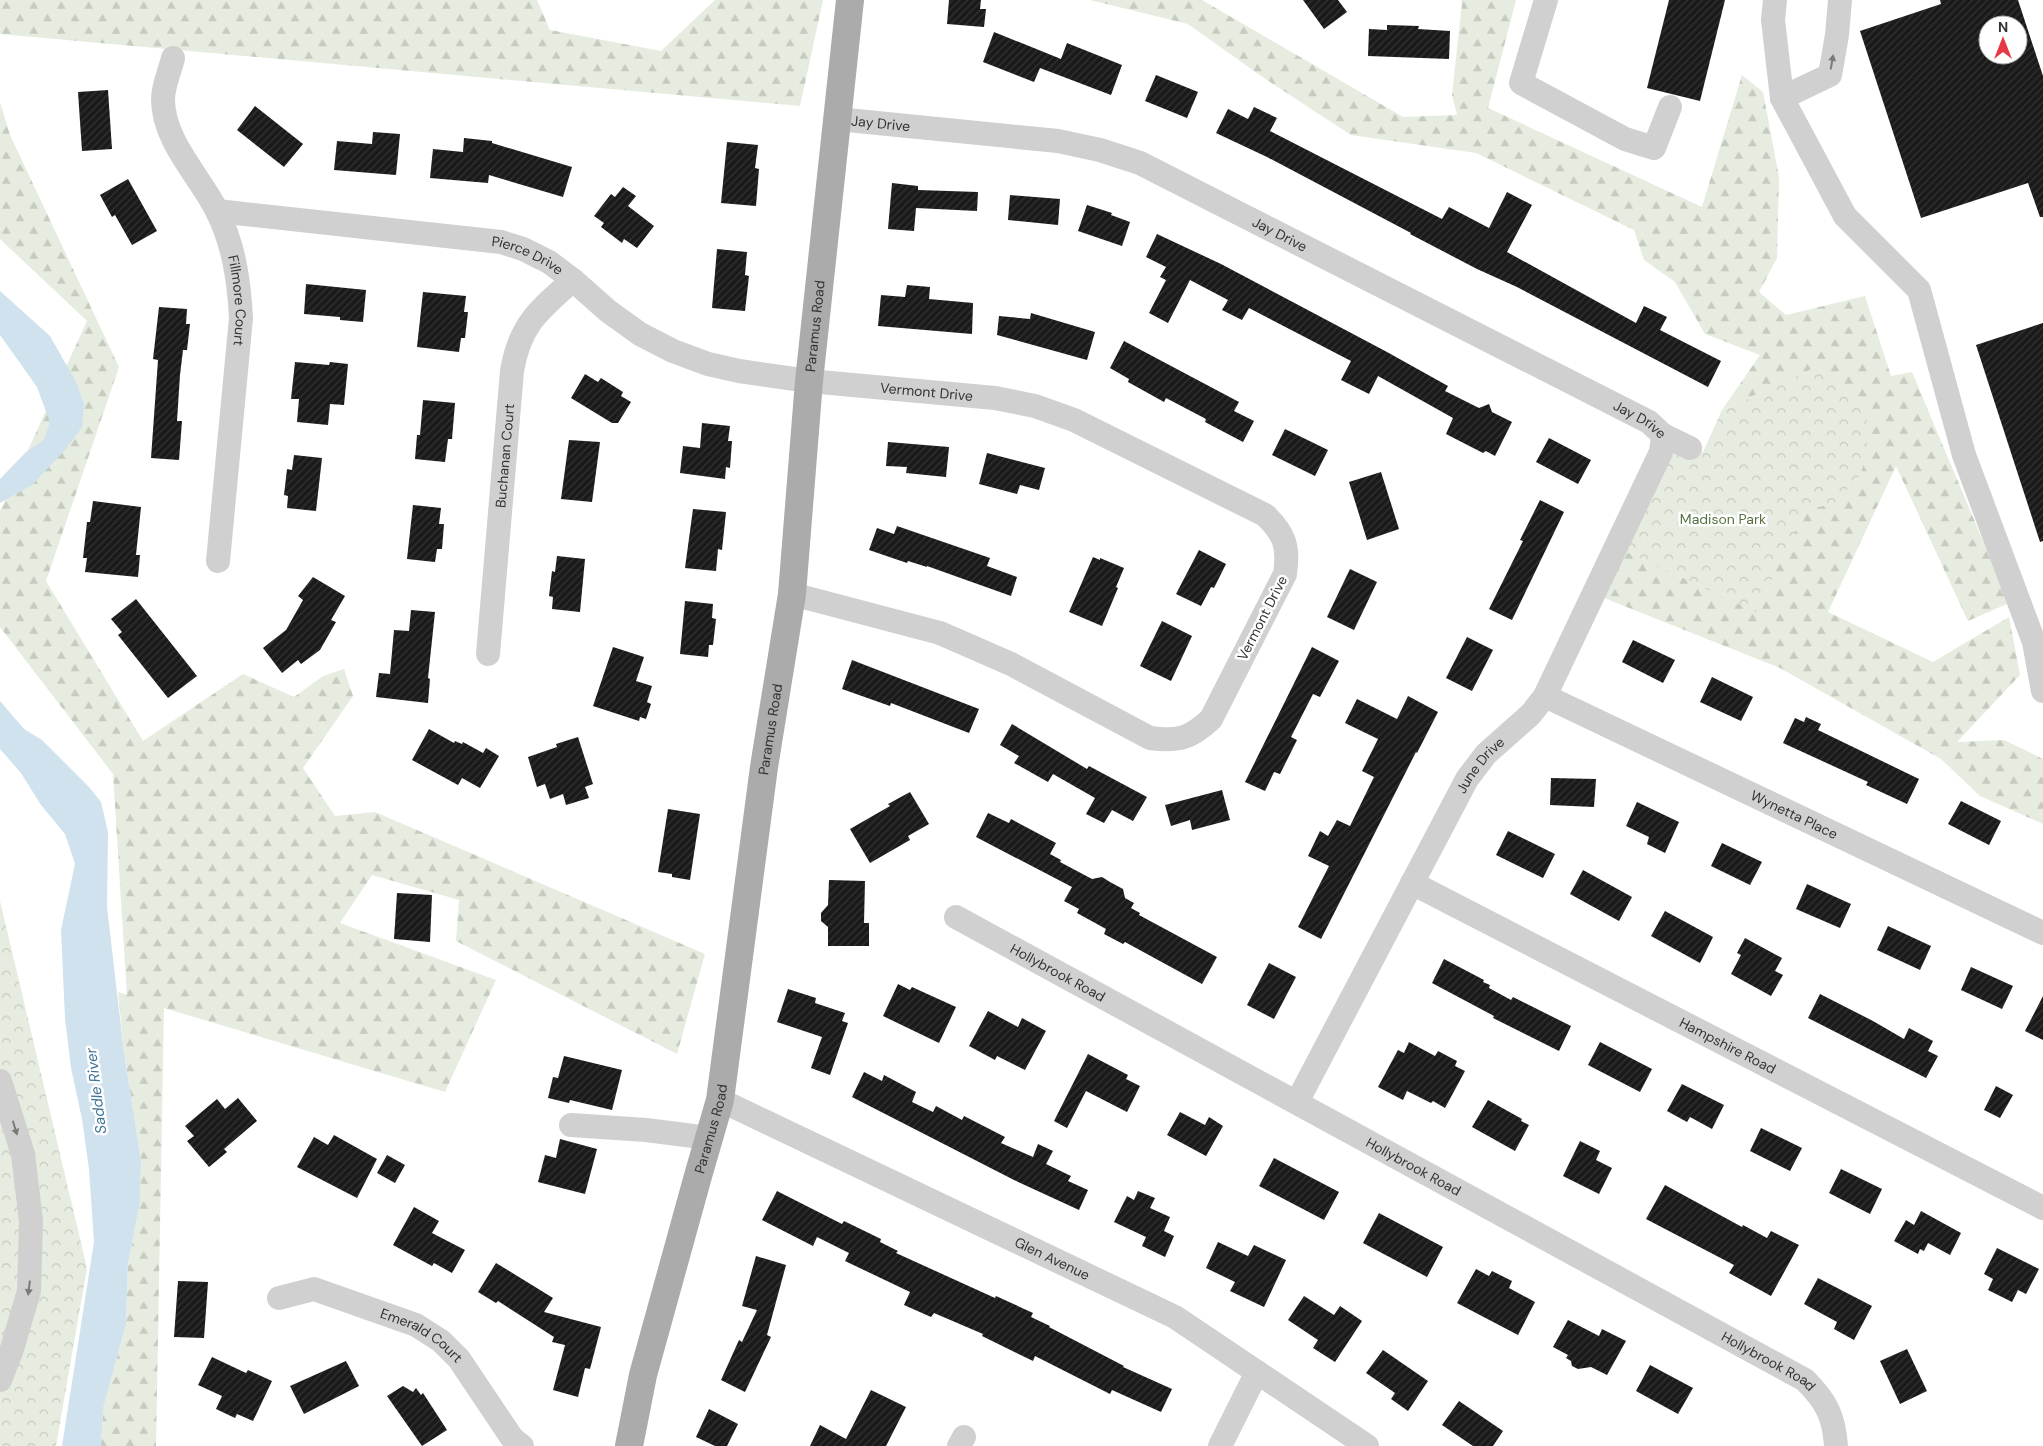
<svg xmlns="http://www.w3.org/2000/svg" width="2043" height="1446" viewBox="0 0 2043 1446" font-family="'DM Sans',sans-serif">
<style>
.forest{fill:url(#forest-firs)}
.park{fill:url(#park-crowns)}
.water{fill:#cfe2ee}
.building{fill:url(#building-hatch);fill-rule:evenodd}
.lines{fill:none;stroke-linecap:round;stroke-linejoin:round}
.minor{stroke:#d0d0d0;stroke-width:24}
.major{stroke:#ababab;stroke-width:28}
.oneway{fill:#7a7a7a}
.labels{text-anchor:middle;stroke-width:5;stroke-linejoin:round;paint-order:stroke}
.street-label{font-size:14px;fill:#333;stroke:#fff}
.park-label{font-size:14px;fill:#56703f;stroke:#fff}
.water-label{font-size:15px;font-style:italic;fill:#3f7597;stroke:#fff}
</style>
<defs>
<pattern id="forest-firs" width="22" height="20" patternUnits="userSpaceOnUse" patternTransform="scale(1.25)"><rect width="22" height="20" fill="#e6ecdf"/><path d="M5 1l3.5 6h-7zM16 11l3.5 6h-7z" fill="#c6cbc0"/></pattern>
<pattern id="park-crowns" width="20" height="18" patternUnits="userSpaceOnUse" patternTransform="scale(1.25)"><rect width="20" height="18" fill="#e6ecdf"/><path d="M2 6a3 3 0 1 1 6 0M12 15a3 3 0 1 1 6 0" fill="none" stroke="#c6cbc0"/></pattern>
<pattern id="building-hatch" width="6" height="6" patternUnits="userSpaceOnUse" patternTransform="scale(1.25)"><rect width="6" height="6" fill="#1a1a1a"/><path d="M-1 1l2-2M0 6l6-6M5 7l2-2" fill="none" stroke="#333"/></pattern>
</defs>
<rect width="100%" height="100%" fill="#fff"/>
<g class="forest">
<path d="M0,0H537L550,30L661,51L715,0H823L800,106L0,34Z"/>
<path d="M1090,0H1202L1403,117L1457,115L1452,95L1462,3L1461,0H1516L1488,108L1702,207L1742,75L1763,92L1779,177L1777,258L1759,292L1786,315L1865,296L1891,376L1912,372L2009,603L1968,621L1896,466L1828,612L1933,662L2009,617L2020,675L1957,742L2004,740L2043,759V824L1980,796L1941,759L1780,668L1594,594L1616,547L1756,611L1806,509L1834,504L1847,394L1822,373L1819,366L1722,410L1760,355L1705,334L1675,282L1644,260L1634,230L1476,153L1351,135L1261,76L1188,24Z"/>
<path d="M0,102L10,135L119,367L46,581L143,741L243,674L294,697L323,676L344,669L353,696L303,768L335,816L375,812L705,954L677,1054L456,941L459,900L372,875L340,923L496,980L445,1092L164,1008L156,1446H101L103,1409L126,1324L128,1264L140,1202L141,1160L124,1053L118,992L127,995L113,774L0,627V511L87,321L0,239Z"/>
</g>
<g class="park">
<path d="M1819,366L1822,373L1847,394L1866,415L1867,449L1861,474L1834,504L1806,509L1756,612L1616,547L1663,435L1703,452L1722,410Z"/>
<path d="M0,901L87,1268L56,1446H0Z"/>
</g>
<g class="water">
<path d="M0,291L50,336L76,382L84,404L82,427L65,450L32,485L0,503V479L25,453L44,440L50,422L37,387L0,335Z"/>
<path d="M0,701L24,729L42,740L89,787L101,802L108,832L107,907L124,1053L141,1160L140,1202L128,1264L126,1324L103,1409L101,1446H62L94,1242L89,1169L82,1119L71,1068L65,1018L61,930L75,864L65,834L41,805L21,773L0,749Z"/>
</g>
<g class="building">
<path d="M949,0H981L980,9H986L984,27L947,24Z"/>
<path d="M1303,0H1338L1347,12L1324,29Z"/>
<path d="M1669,0H1725L1700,101L1647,88Z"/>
<path d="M1940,0H2018L2043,76V217H2040L2028,183L1921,218L1860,31L1941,4ZM1988,25H2018V55H1988Z"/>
<path d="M1387,25L1419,26L1418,29L1450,31L1449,59L1368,56L1369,29L1387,30Z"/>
<path d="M994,32L1061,59L1067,43L1122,65L1111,95L1040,68L1034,82L983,62Z"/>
<path d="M1156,75L1198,92L1187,118L1145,101Z"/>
<path d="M108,90L112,149L82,151L78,92Z"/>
<path d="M255,106L303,144L284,167L237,130Z"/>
<path d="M1254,107L1277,118L1270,131L1442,219L1449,207L1489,228L1507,192L1532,205L1507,252L1636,323L1644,306L1667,317L1660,330L1721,361L1708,387L1517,287L1477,269L1410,234L1411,233L1267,157L1216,133L1228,109L1248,119Z"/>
<path d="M373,132L400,134L396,175L334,170L337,141L372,144Z"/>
<path d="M464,138L492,141V143L572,167L563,197L489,175L488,183L430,178L433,149L463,152Z"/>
<path d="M727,142L758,145L755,168L759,169L756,206L721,203Z"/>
<path d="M128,179L157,231L132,245L115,215L112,217L100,195Z"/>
<path d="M892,183L918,186V190L978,192L977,211L916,208L914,231L888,229Z"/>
<path d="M623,187L636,196L628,206L654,226L637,248L624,239L622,243L601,227L604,223L594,216L611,194L615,197Z"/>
<path d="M1010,195L1060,199L1058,225L1008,220Z"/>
<path d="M1087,205L1112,213L1111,215L1130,222L1122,246L1078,231Z"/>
<path d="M1157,234L1221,264L1387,352L1448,386L1445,391L1479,408L1489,404L1492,412L1512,422L1495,456L1486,451L1483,453L1446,434L1453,418L1378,376L1369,394L1341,380L1351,361L1249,308L1242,320L1222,310L1228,300L1190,280L1168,323L1149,313L1166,280L1160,277L1166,267L1146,257Z"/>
<path d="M717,249L747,252L745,275L749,276L745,311L712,308Z"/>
<path d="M306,284L366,290L363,322L340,320V317L304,314Z"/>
<path d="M907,285L930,287L929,299L973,303L972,334L878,326L881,295L905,297Z"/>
<path d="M423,292L466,296L464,312H468L465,338H461L459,352L417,347Z"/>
<path d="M159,307L187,309L186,324H190L187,350H183L180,375L177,421H182L179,460L151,458L158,360L153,359Z"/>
<path d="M1031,313L1095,332L1087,360L997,335L999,316L1030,319Z"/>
<path d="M2043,323V541L2040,542L1976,345Z"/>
<path d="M1124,341L1239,402L1234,411L1254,421L1243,442L1205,422L1206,419L1166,398L1164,402L1128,382L1129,379L1110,368Z"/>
<path d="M295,362L329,365L330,362L348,364L344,405L330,404L328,425L297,422L299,399H291Z"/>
<path d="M585,374L598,382L601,378L623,392L621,396L631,402L618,423H612L571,398Z"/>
<path d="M423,400L455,403L452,439H448L445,462L415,459L417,435H420Z"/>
<path d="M702,423L730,426L728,441H732L730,468L726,467L725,479L680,473L683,446L700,448Z"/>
<path d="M1285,429L1328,450L1315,476L1272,455Z"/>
<path d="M1549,438L1591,460L1578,484L1536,462Z"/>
<path d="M569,440L600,442L592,502L561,499Z"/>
<path d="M888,442L949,447L946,477L906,473L907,467L886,466Z"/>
<path d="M987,453L1045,468L1039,490L1020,485L1017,494L979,484Z"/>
<path d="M294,455L322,458L316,511L287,508L288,496L284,495L287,469L292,470Z"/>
<path d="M1381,472L1399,529L1367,540L1349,482Z"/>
<path d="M1540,500L1564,512L1512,620L1489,609L1523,541L1520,540Z"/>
<path d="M93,501L141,507L136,555H140L138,577L85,572L87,558H83L87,522H90Z"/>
<path d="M413,505L441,508L439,524H444L442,549H437L435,562L407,559Z"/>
<path d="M693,509L726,512L722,550L718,549L716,571L685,568Z"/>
<path d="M897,526L990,558L987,566L1017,577L1011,596L927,566V567L908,561L907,563L869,550L877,528L894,534Z"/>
<path d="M1199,550L1226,564L1214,588L1211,587L1201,606L1176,594Z"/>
<path d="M557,556L585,559L580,612L552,609L553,597L549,596L552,571L555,572Z"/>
<path d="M1093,557L1100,560V558L1124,568L1116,587L1118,588L1102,626L1069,612Z"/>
<path d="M1350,569L1377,582L1354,630L1327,617Z"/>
<path d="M313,577L345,596L331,620L336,622L320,650L301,664L298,660L282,673L263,648L286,630L303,600L298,596Z"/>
<path d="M136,599L197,676L168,698L118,635L122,632L111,619Z"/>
<path d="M685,601L713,604L712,618L716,619L713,645H709L708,657L680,654Z"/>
<path d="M411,610L435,612L428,678L430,679L428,703L376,697L379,673L390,674L394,630L409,631Z"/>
<path d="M1162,621L1192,636L1171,681L1140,666Z"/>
<path d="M1467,637L1493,650L1472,691L1446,678Z"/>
<path d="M1633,640L1675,660L1663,683L1622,662Z"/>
<path d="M613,647L644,657L636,681L652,686L647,702L651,704L646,719L640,717L639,721L593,706Z"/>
<path d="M1312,647L1339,661L1320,697L1313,694L1291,737L1297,740L1280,774L1274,772L1265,791L1245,782Z"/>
<path d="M852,660L979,709L969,733L891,703L890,706L842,689Z"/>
<path d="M1712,677L1753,697L1741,721L1700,702Z"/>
<path d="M1408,696L1438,712L1417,753L1416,752L1321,939L1298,927L1329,866L1308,856L1320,831L1328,836L1337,820L1350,826L1374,777L1362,771L1378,739L1345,723L1357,699L1397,719Z"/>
<path d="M1806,717L1821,724L1818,730L1919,779L1907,804L1866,785L1868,782L1783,743L1795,718L1804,722Z"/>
<path d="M1012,724L1087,769L1089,766L1147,797L1133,821L1112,810L1104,823L1086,814L1095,798L1053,774L1048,782L1014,763L1019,756L1000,745Z"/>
<path d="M429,729L454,743L455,741L462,744L463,742L483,753L486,748L499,756L480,788L462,778L458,785L412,760Z"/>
<path d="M578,737L593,784L585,787L589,798L566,805L563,794L550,799L545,784L537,787L528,757L557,747L556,744Z"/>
<path d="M1551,778L1596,779L1594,807L1550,805Z"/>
<path d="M1222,790L1230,820L1192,830L1190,820L1171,826L1165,805Z"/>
<path d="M910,792L929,824L908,836L910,840L870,863L850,829L890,806L888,804Z"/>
<path d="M1961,801L2001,821L1989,845L1948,824Z"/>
<path d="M1637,802L1679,822L1665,853L1647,844L1649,837L1626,826Z"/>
<path d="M668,809L700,814L690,880L672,877V874L658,872Z"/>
<path d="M988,813L1009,823L1011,819L1056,843L1050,854L1061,860L1060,862L1092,879L1102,877L1110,882L1123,889L1125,898L1134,903L1131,908L1140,913L1139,915L1217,957L1202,984L1125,942L1123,944L1104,934L1106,929L1077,913L1079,909L1064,901L1072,887L976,837Z"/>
<path d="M1508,831L1555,854L1543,878L1496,855Z"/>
<path d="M1722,843L1762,862L1750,885L1711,866Z"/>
<path d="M1583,870L1632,897L1619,921L1570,894Z"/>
<path d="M829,880L865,881L864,923H869V946H828V927L821,921V913L828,905Z"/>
<path d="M1807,884L1851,904L1840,928L1796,909Z"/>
<path d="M397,893L432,895L430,942L394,939Z"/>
<path d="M1665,911L1713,937L1700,963L1651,936Z"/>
<path d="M1888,926L1931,946L1920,970L1877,950Z"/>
<path d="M1745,938L1782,958L1775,971L1783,975L1771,996L1731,974L1741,955L1737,953Z"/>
<path d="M1444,959L1484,980L1483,982L1490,985L1489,988L1511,1000L1513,997L1571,1026L1559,1051L1493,1018L1494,1016L1432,983Z"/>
<path d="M1269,963L1296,977L1274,1019L1247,1005Z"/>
<path d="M1971,967L2013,986L2002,1009L1961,990Z"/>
<path d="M898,984L910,990L912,987L956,1007L939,1043L883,1016Z"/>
<path d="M788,989L816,998L815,1003L845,1013L842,1021L848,1023L830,1075L811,1068L822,1037L777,1022Z"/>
<path d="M1820,994L1873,1021L1904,1039L1909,1028L1933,1041L1928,1051L1938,1056L1926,1078L1808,1018Z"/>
<path d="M2043,996V1040L2025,1031Z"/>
<path d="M988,1011L1018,1027L1022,1018L1046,1031L1025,1070L997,1056L995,1060L969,1046Z"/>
<path d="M1409,1042L1435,1056L1438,1051L1457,1061L1455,1066L1465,1071L1445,1108L1433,1101L1431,1103L1407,1091L1403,1100L1378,1087L1398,1050L1404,1053Z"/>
<path d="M1600,1042L1652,1069L1640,1092L1588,1065Z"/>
<path d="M1088,1054L1128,1075L1126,1079L1140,1086L1127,1112L1086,1091L1067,1128L1054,1121Z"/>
<path d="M564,1056L622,1070L612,1110L570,1100L569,1103L548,1098L553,1077L558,1078Z"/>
<path d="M864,1072L882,1081L884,1075L916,1092L912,1102L933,1112L936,1106L962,1120L964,1116L1005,1137L1001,1143L1033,1157L1038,1144L1053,1151L1046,1164L1071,1176L1068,1181L1088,1190L1079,1210L1014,1180L852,1097Z"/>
<path d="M1682,1084L1724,1105L1712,1129L1690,1117L1687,1122L1667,1111Z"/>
<path d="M1996,1086L2013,1095L2000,1118L1984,1110Z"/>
<path d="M238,1098L257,1121L224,1149L227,1152L209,1167L187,1141L194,1136L185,1126L217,1099L225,1109Z"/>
<path d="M1488,1100L1522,1119L1521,1121L1529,1125L1515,1151L1472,1127Z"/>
<path d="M1180,1112L1205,1125L1209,1117L1223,1126L1206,1156L1167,1135Z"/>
<path d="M1761,1128L1802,1148L1790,1171L1750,1151Z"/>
<path d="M334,1135L377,1159L357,1198L297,1167L314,1137L328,1145Z"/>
<path d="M560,1139L597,1149L585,1194L538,1182L545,1155L556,1158Z"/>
<path d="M1580,1141L1600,1151L1596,1160L1612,1168L1599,1194L1563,1176Z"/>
<path d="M387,1155L405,1165L395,1183L377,1173Z"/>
<path d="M1274,1158L1339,1192L1324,1220L1259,1186Z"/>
<path d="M1841,1169L1882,1189L1870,1214L1829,1193Z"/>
<path d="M1665,1185L1742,1227L1743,1225L1767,1238L1771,1231L1799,1245L1771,1296L1729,1273L1734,1265L1646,1219Z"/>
<path d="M777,1191L842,1224L844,1221L881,1239L880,1242L898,1251L896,1253L995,1298L996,1296L1033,1313L1031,1317L1050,1326L1049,1327L1124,1366L1123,1367L1172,1389L1161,1412L1112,1390L1110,1394L1035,1356L1033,1361L982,1336L983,1334L934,1313L931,1317L904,1305L910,1292L845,1261L849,1253L817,1237L813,1246L762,1220Z"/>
<path d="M1138,1191L1155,1198L1150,1208L1170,1217L1164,1231L1174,1236L1165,1257L1142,1246L1146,1237L1114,1222L1127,1196L1134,1200Z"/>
<path d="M414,1207L439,1221L432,1233L465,1250L452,1273L434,1263L432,1266L393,1245Z"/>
<path d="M1921,1211L1961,1233L1950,1255L1928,1243L1924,1251L1920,1249L1918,1254L1894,1241L1906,1220L1914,1225Z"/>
<path d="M1379,1213L1443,1247L1427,1277L1363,1243Z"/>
<path d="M1218,1242L1248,1256L1254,1245L1286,1260L1264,1307L1230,1291L1235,1282L1206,1268Z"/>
<path d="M1997,1248L2039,1269L2026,1294L2018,1290L2012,1302L1988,1290L1993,1279L1984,1274Z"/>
<path d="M756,1256L786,1265L767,1335L771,1337L745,1392L721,1380L739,1340L742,1342L757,1310L742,1306Z"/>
<path d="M496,1263L553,1298L544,1312L601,1327L590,1369L585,1368L578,1397L553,1390L565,1345L552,1342L554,1337L498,1301L496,1303L478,1292Z"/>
<path d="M1476,1269L1489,1276L1492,1271L1512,1281L1509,1288L1535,1302L1518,1335L1457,1303Z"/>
<path d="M1818,1278L1872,1306L1854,1340L1834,1329L1837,1322L1804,1304Z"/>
<path d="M178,1281L208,1282L204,1338L174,1337Z"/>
<path d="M1304,1296L1334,1315L1340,1306L1362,1321L1335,1362L1313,1348L1318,1340L1288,1320Z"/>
<path d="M1568,1320L1599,1336L1602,1329L1626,1341L1607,1375L1591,1367L1578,1369L1572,1366L1571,1361L1566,1358L1568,1355L1553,1347Z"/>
<path d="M1907,1349L1927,1391L1900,1404L1880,1361Z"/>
<path d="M1383,1350L1428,1381L1408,1411L1391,1399L1395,1393L1366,1373Z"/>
<path d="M212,1357L246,1373L248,1370L272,1381L253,1421L237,1414L235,1418L216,1409L222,1396L198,1385Z"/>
<path d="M346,1361L359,1386L304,1414L290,1386Z"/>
<path d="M1650,1365L1693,1388L1678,1414L1636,1391Z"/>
<path d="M403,1386L413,1392L416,1388L421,1395L423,1393L447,1430L422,1446L387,1396Z"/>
<path d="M871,1390L906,1407L886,1446H810L820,1425L846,1439Z"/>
<path d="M1459,1401L1503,1431L1493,1446H1473L1442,1425Z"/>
<path d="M709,1409L738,1424L727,1446H715L696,1437Z"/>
</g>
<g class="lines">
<g class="minor">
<path d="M1546,0L1521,83L1625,139L1654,148L1670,107"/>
<path d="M1775,0L1773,20L1782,98L1845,216L1919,290L1964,455L2034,642L2043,691"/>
<path id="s1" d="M173,58C170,71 163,86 163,99C163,141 199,175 217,211C234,245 239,281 241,318L218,561"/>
<path d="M1782,98L1830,75L1837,35L1840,0"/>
<path id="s2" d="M837,119L1058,141L1100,150L1140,163L1649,422L1663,435L1690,448"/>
<path id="s3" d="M217,211L501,242L523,249L549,262L573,280L608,311L640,334L673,351L708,364L739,371L809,381L995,398L1035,406L1074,420L1265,515C1285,534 1289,547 1285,574L1211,719C1191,738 1178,742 1150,738L1011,664L940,633L792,594"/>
<path id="s4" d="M488,654L512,371C520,324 539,310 573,280"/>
<path id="s5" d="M1545,696L2043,933"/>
<path id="s6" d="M1412,883L2043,1208"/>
<path id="s7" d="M956,917L1805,1380C1826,1401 1834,1416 1836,1446"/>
<path d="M0,1081L23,1154L31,1221L29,1291L11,1352L0,1380"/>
<path id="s8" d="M720,1100L1175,1317L1367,1446"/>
<path id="s9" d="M1297,1102L1467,779L1486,754L1531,714L1545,696L1661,452L1663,435"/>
<path d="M571,1125L646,1130L709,1138"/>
<path id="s10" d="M279,1298L314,1289L416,1325L441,1341L459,1359L512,1438L522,1446"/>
<path d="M959,1446L964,1437"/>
<path d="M1220,1446L1257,1372"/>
</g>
<path class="major" id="s11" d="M629,1446L643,1375L698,1176L720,1100L764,767L792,594L809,381L850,0"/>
</g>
<defs><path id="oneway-solid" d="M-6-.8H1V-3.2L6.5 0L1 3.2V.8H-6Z" transform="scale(1.25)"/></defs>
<g class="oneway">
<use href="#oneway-solid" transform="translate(1832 62) rotate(-80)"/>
<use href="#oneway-solid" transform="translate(15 1128) rotate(73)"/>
<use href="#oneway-solid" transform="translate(29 1288) rotate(97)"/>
</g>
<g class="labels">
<g class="street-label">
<text dy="5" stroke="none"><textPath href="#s2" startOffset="44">Jay Drive</textPath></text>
<text dy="5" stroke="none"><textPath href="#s2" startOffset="464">Jay Drive</textPath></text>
<text dy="5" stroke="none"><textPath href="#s3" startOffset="315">Pierce Drive</textPath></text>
<text dy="5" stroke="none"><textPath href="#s1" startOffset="261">Fillmore Court</textPath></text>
<text dy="5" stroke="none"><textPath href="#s11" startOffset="1138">Paramus Road</textPath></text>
<text dy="5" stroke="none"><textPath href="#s3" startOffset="749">Vermont Drive</textPath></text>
<text dy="5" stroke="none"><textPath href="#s2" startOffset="869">Jay Drive</textPath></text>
<text dy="5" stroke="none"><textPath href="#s4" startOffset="199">Buchanan Court</textPath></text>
<text transform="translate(1262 618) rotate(-63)" y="5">Vermont Drive</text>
<text dy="5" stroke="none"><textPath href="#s11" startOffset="732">Paramus Road</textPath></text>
<text dy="5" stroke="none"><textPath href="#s9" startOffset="384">June Drive</textPath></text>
<text dy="5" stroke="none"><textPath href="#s5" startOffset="276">Wynetta Place</textPath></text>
<text dy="5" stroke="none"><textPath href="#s7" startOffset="116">Hollybrook Road</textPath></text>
<text dy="5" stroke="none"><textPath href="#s6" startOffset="355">Hampshire Road</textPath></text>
<text dy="5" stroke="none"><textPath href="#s11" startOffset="328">Paramus Road</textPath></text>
<text dy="5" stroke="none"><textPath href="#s7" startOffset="521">Hollybrook Road</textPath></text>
<text dy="5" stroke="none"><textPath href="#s8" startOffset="368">Glen Avenue</textPath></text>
<text dy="5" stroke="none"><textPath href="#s10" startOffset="154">Emerald Court</textPath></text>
<text dy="5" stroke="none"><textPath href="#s7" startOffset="926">Hollybrook Road</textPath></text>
</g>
<g class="park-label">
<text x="1723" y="524">Madison Park</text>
</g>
<g class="water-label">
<text transform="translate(96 1091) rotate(-97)" y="5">Saddle River</text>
</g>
</g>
<g transform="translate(2003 40)"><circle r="24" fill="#ffffff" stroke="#adadad"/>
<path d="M0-4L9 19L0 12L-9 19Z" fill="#e63946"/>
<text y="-8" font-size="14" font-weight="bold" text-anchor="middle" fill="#333333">N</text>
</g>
</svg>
